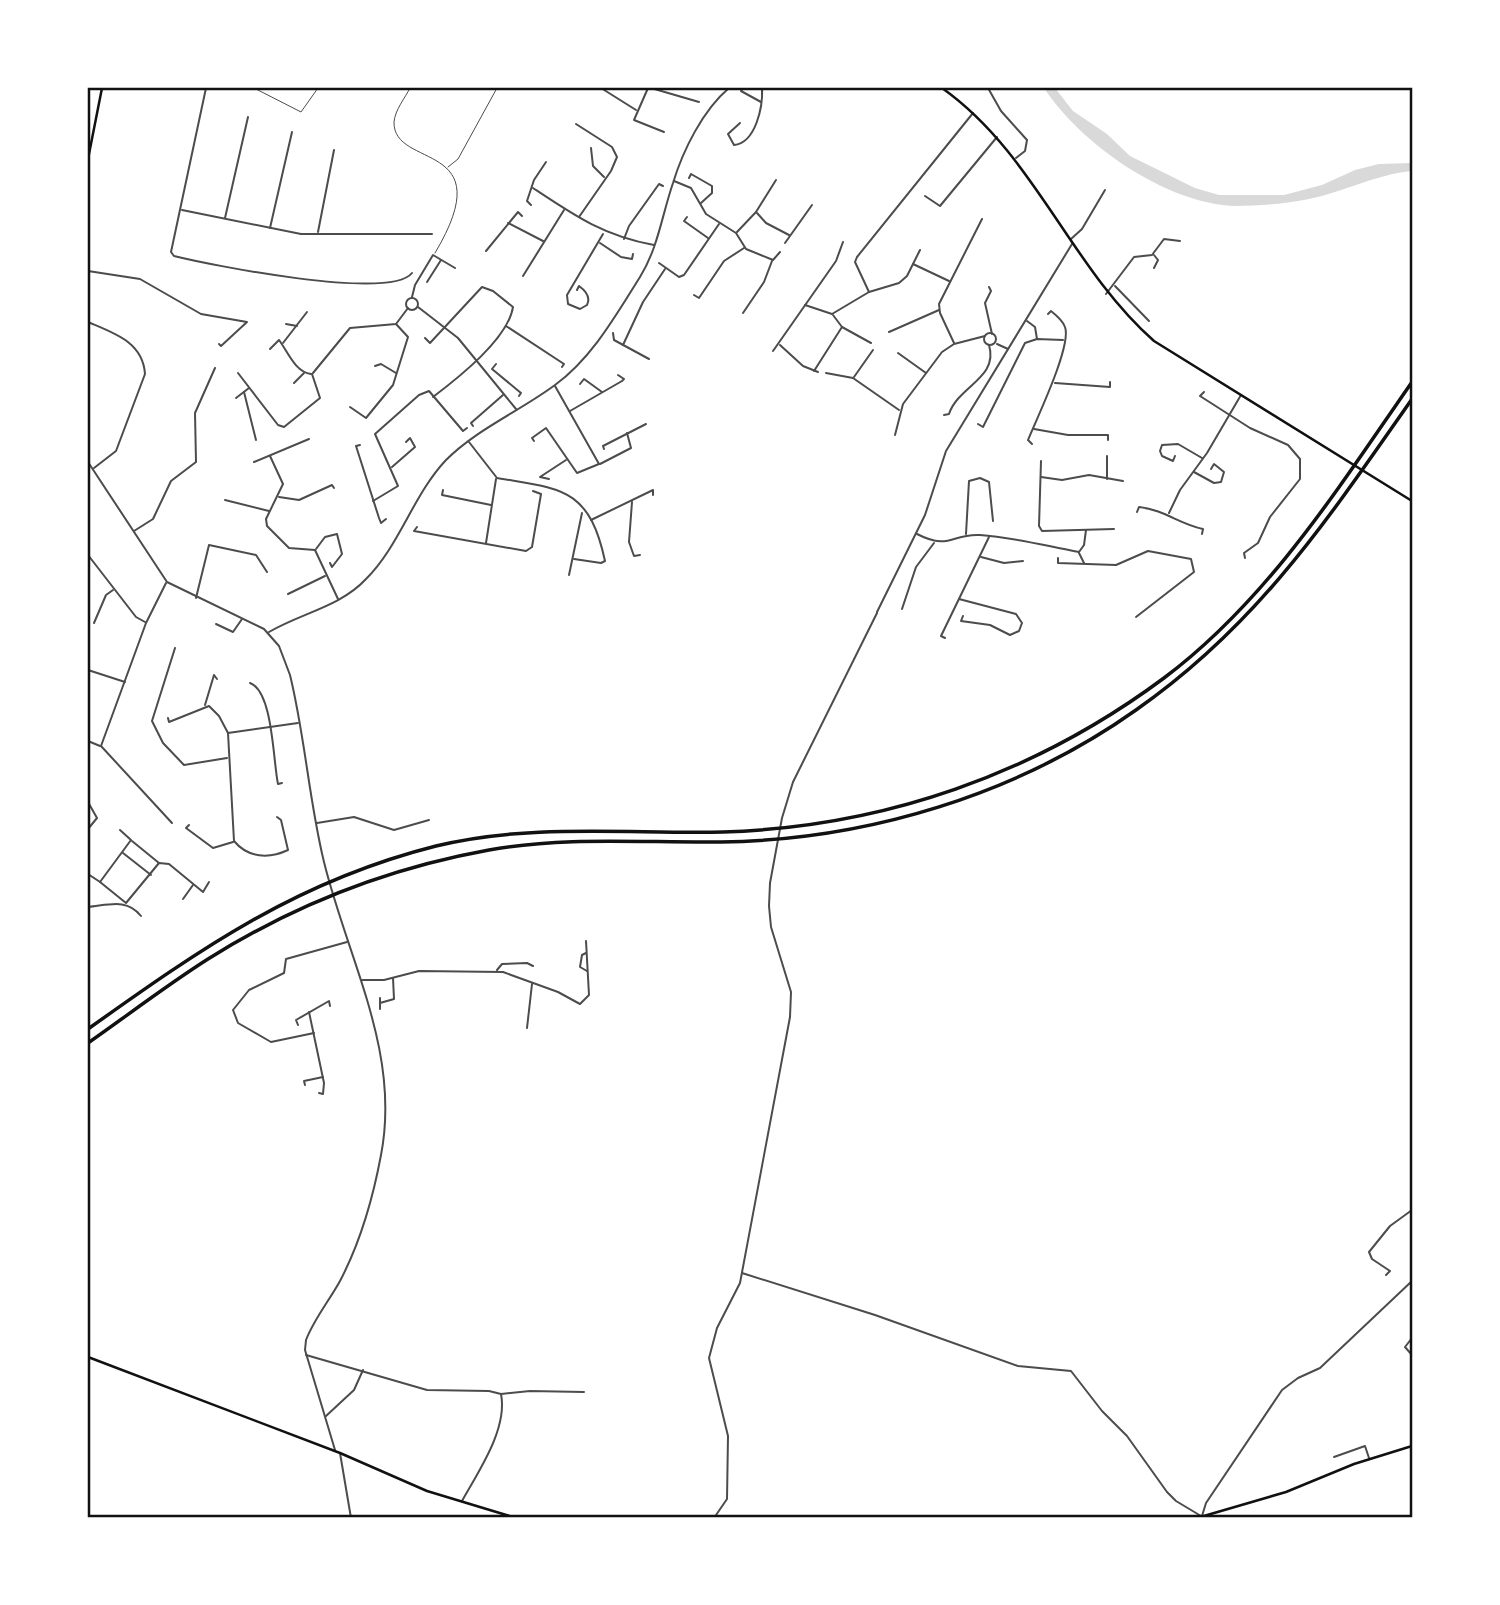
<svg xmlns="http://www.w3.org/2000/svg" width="1500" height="1605" viewBox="0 0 1500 1605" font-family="'PT Serif',serif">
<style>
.water{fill:#d9d9d9}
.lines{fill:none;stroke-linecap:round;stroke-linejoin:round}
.service{stroke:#4c4c4c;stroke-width:1}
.minor{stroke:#4c4c4c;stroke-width:2}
.tertiary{stroke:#4c4c4c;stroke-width:2}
.secondary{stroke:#111;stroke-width:2.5}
.motorway{stroke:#111;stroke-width:3.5}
.neatline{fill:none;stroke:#111;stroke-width:2.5}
</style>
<rect width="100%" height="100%" fill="#fff"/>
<path class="water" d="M1044,88H1055L1073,111L1107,134L1130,156L1195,188L1219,195H1284L1322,185L1355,170L1379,164L1412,163V171C1377,174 1344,192 1309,199C1285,204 1259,206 1234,206C1165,203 1081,144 1044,88Z"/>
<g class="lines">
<g class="service">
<path d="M254,88L301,112L318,88"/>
<path d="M410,88C405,98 395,110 394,122C393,170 503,139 435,253"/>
<path d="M448,167L458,159L497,88"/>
</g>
<g class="minor">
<path d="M206,88L171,252L174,256C210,265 390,301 412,273"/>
<path d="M601,88L636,110"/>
<path d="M648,88L634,120L664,132"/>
<path d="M651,88L699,102"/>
<path d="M743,88L741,91L761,102"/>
<path d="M988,88L1001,111L1027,140L1025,151L1016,158"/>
<path d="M740,123L728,134L734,145C756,143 763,106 762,88"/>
<path d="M576,124L612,147L617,157L611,171L579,217"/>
<path d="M591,148L593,166L604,177"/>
<path d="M689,178L691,174L712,186V193L701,203"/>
<path d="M674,181L691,188L706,214L736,233L746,249L773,260L780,252"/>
<path d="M533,188C575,216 604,236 654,245"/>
<path d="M925,196L940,206L997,137"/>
<path d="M531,205L527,201L534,180L546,162"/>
<path d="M182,210L301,234H432"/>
<path d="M757,213L766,223L789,235"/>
<path d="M687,217L684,221L708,238"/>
<path d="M225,218L248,117"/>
<path d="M508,223L543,241"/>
<path d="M270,228L292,132"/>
<path d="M318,232L334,150"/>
<path d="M737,232L756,212L776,180"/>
<path d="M624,239L629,226L659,184L663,186"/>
<path d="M1071,239L1082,229L1105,190"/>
<path d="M600,243L621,257L632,259L633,254"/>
<path d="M785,243L812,205"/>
<path d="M486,251L518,212L522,216"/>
<path d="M1154,255L1158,260L1154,268"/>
<path d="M659,263L679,277L684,275L719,224"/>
<path d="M913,264L949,281"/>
<path d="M88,271L140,279L201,314L247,322L221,346L219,344"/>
<path d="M523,276L564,210"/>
<path d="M427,282L441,260"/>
<path d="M1115,286L1149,321"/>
<path d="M989,287L991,291L985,303L992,334"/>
<path d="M577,290L579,286C586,291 591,297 587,305L580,309L568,304L567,295L603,234"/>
<path d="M869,292L855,262L857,257L973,113"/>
<path d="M1106,294L1134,257L1152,255L1164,239L1180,241"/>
<path d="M694,295L699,298L724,261L744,248"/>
<path d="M412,297L415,285L433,255L455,268"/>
<circle cx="412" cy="304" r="6"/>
<path d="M805,305L832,314L869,292L899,283L907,276L920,250"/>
<path d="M418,307L458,338L516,409"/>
<path d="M743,313L764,282L772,261"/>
<path d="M833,315L842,327L871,343"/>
<path d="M1027,321L1035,327L1037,339"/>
<path d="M88,322C114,333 143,342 145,374L116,451L94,468"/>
<path d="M286,324L297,326"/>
<path d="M506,326L564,364L562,367"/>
<path d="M889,332L939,310"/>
<path d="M613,333L614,340L649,359"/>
<circle cx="990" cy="339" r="6"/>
<path d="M425,338L430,343L482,287L493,291L513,307C508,339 458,378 433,397"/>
<path d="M283,343L307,312"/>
<path d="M954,343L940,313L939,304L982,219"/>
<path d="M997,344L1008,349"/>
<path d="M623,345L643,302L665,269"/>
<path d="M780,345L803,366L818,372"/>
<path d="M270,349L279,340C288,352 295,372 311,374"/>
<path d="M773,351L836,261L843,242"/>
<path d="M898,353L926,373"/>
<path d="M496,364L492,369L521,393L519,396"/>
<path d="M375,366L381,364L396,373"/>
<path d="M814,371L842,327"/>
<path d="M238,373L278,425L284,427L320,398L312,374"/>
<path d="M313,373L350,328L396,324L408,308"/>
<path d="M826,373L853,378L899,410"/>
<path d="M854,377L873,350"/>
<path d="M294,383L304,373"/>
<path d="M1055,383L1110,387V382"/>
<path d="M580,384L584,379L602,392"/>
<path d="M244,392L256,440"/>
<path d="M1204,392L1200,396L1250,428L1288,445L1300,459V479L1270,517L1258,543L1244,553L1245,558"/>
<path d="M236,398L249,388"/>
<path d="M350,407L366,418L393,385L408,337L396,324"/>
<path d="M570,411L622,381L624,379L618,375"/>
<path d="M944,415L949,414C958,386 999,378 989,345"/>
<path d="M978,424L983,427L1025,343L1037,339L1063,340"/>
<path d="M473,426L471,423L503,395"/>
<path d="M1034,429L1068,435H1108V440"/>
<path d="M895,435L903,404L942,352L954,344L985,336"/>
<path d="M534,441L532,438L546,428L577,473L599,464L555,386"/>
<path d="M469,442L497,478C561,489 589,487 605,561L601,563L574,559"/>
<path d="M1032,444L1028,440C1036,420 1072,346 1065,327C1063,321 1056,315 1051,311L1048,314"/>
<path d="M360,445L356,446L379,518L381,523L386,519"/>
<path d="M604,449L603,446L646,424"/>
<path d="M270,456L283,484L266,519L267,526L289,548L315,550L338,599"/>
<path d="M1107,456V479"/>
<path d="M1175,456L1173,461L1162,456L1160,451L1162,445L1178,444L1202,458"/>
<path d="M1041,461L1039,526L1042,531L1114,529"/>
<path d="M254,462L309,439"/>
<path d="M600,464L631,448L627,433"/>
<path d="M392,467L415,447L410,438L406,442"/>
<path d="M1194,472L1214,483L1221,482L1224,472L1214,464L1211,469"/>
<path d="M1041,477L1062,480L1089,475L1123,481"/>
<path d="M549,479L540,477L566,460"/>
<path d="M443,490L442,495L491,505"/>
<path d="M279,497L299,500L332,485L334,488"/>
<path d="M225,500L269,511"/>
<path d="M373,501L398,486L375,434L419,395L429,391L463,431L467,428"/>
<path d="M632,502L629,542L634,556L640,555"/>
<path d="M1137,512L1139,507C1165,510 1179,524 1203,529L1202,534"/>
<path d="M1169,513L1180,490L1207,453L1241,395"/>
<path d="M591,520L653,490V495"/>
<path d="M417,527L414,531L526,551L532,547L541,494L533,491"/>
<path d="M134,531L153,519L171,481L196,462L195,413L215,368"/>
<path d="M917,534C950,551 952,533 980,535C1013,537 1046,546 1079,552L1084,545L1086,530"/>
<path d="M966,534L969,481L980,478L989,482L993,521"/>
<path d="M486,543L496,479"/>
<path d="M316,549L325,537L337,534L342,554L332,567L330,563"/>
<path d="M1079,553L1084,563"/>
<path d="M88,555L136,617L145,622"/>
<path d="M981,557L1004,563L1023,561"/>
<path d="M1058,558V563L1116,565L1148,551L1191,559L1194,572L1136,617"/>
<path d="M569,575L582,513"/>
<path d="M166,583L146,623L101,746L172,823"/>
<path d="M288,594L325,576"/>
<path d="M196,598L209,545L256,555L267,572"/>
<path d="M959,599L1016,614L1022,623L1019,631L1010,635L990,625L961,621L963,616"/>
<path d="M902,609L916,567L934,543"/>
<path d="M94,623L106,595L113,590"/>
<path d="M216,624L233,632L242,619"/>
<path d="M945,638L941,636L989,537"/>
<path d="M175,648L152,721L163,743L184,765L227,758"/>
<path d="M88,670L125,682"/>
<path d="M250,683C273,691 273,761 278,784L282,783"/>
<path d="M205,705L214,675L217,679"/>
<path d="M168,718L169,722L209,706L219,716L228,733L298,723"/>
<path d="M228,733L234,841C248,858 269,859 288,850L281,820L277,817"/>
<path d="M88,741L100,746"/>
<path d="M88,802L97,818L88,829"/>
<path d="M317,823L354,817L394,830L429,820"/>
<path d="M189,825L186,828L213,848L233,842"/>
<path d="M132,841L159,863"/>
<path d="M123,853L151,875"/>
<path d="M88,874L100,882L131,840L120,830"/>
<path d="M100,882L126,903L159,863L169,864L203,892L209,882"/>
<path d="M183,899L193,885"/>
<path d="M88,907C109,905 127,898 141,916"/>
<path d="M586,953L582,955L580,967L587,971"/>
<path d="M497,970L502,964L527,963L533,966"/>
<path d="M362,980H384L419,971L503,972L558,992L580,1004L589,995L586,941"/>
<path d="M380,998V1009"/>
<path d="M380,1003L394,999L393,978"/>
<path d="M309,1012L324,1083L323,1094L319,1093"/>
<path d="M298,1025L296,1020L329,1001L330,1006"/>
<path d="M527,1028L532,984"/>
<path d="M314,1033L271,1042L238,1023L233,1010L249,990L284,973L286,959L347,942"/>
<path d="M305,1085L304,1081L323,1077"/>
<path d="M742,1273L875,1315L1018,1366L1071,1371L1102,1411L1127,1436L1167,1492L1176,1501L1201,1516"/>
<path d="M1386,1275L1390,1271L1372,1259L1369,1252L1390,1226L1412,1210"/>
<path d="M1412,1338L1405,1347L1412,1355"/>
<path d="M306,1355L427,1390L489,1391L501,1394C508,1429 478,1472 462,1501"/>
<path d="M501,1394L530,1391L584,1392"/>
<path d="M326,1416L354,1390L363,1370"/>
<path d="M340,1453L351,1518"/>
<path d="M1334,1457L1365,1446L1369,1458"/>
<path d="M714,1518L727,1499L728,1436L709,1358L717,1328L740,1283L790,1017L791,992L771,927L769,906L770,883L782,818L793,782L877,613"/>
</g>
<g class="tertiary">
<path d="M88,462L167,582L264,629L279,646L290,675C305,736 309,801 324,862C348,960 401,1052 381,1155C373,1198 361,1241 340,1281C329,1301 314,1319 306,1340L305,1350L335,1450"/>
<path d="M877,612L925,515L946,451L1072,244"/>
<path d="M269,632C301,613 340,607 366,579C400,545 413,495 446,460C477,429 520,411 555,385C592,358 616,315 640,277C658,248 662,215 673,183C683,150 703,110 729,88"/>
<path d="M1202,1516L1206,1503L1282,1390L1298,1378L1320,1368L1412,1281"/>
</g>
<g class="secondary">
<path d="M942,88C1035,154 1070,267 1154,341L1412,501"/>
<path d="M88,159L102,88"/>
<path d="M88,1357L340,1453L427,1491L516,1518"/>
<path d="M1197,1518L1286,1492L1354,1464L1412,1446"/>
</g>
<g class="motorway">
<path d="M88,1029C202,948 297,881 436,846C530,823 628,834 723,832C884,827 1035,774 1164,678C1268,600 1339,487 1412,382"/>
<path d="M88,1043C128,1015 167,985 208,959C294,905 389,868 489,850C566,836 643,843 721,842C867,840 1016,795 1136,710C1258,625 1328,519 1412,399"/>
</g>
</g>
<rect width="1500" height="1605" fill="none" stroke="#ffffff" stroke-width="178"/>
<rect x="89" y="89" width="1322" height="1427" class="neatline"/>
</svg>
